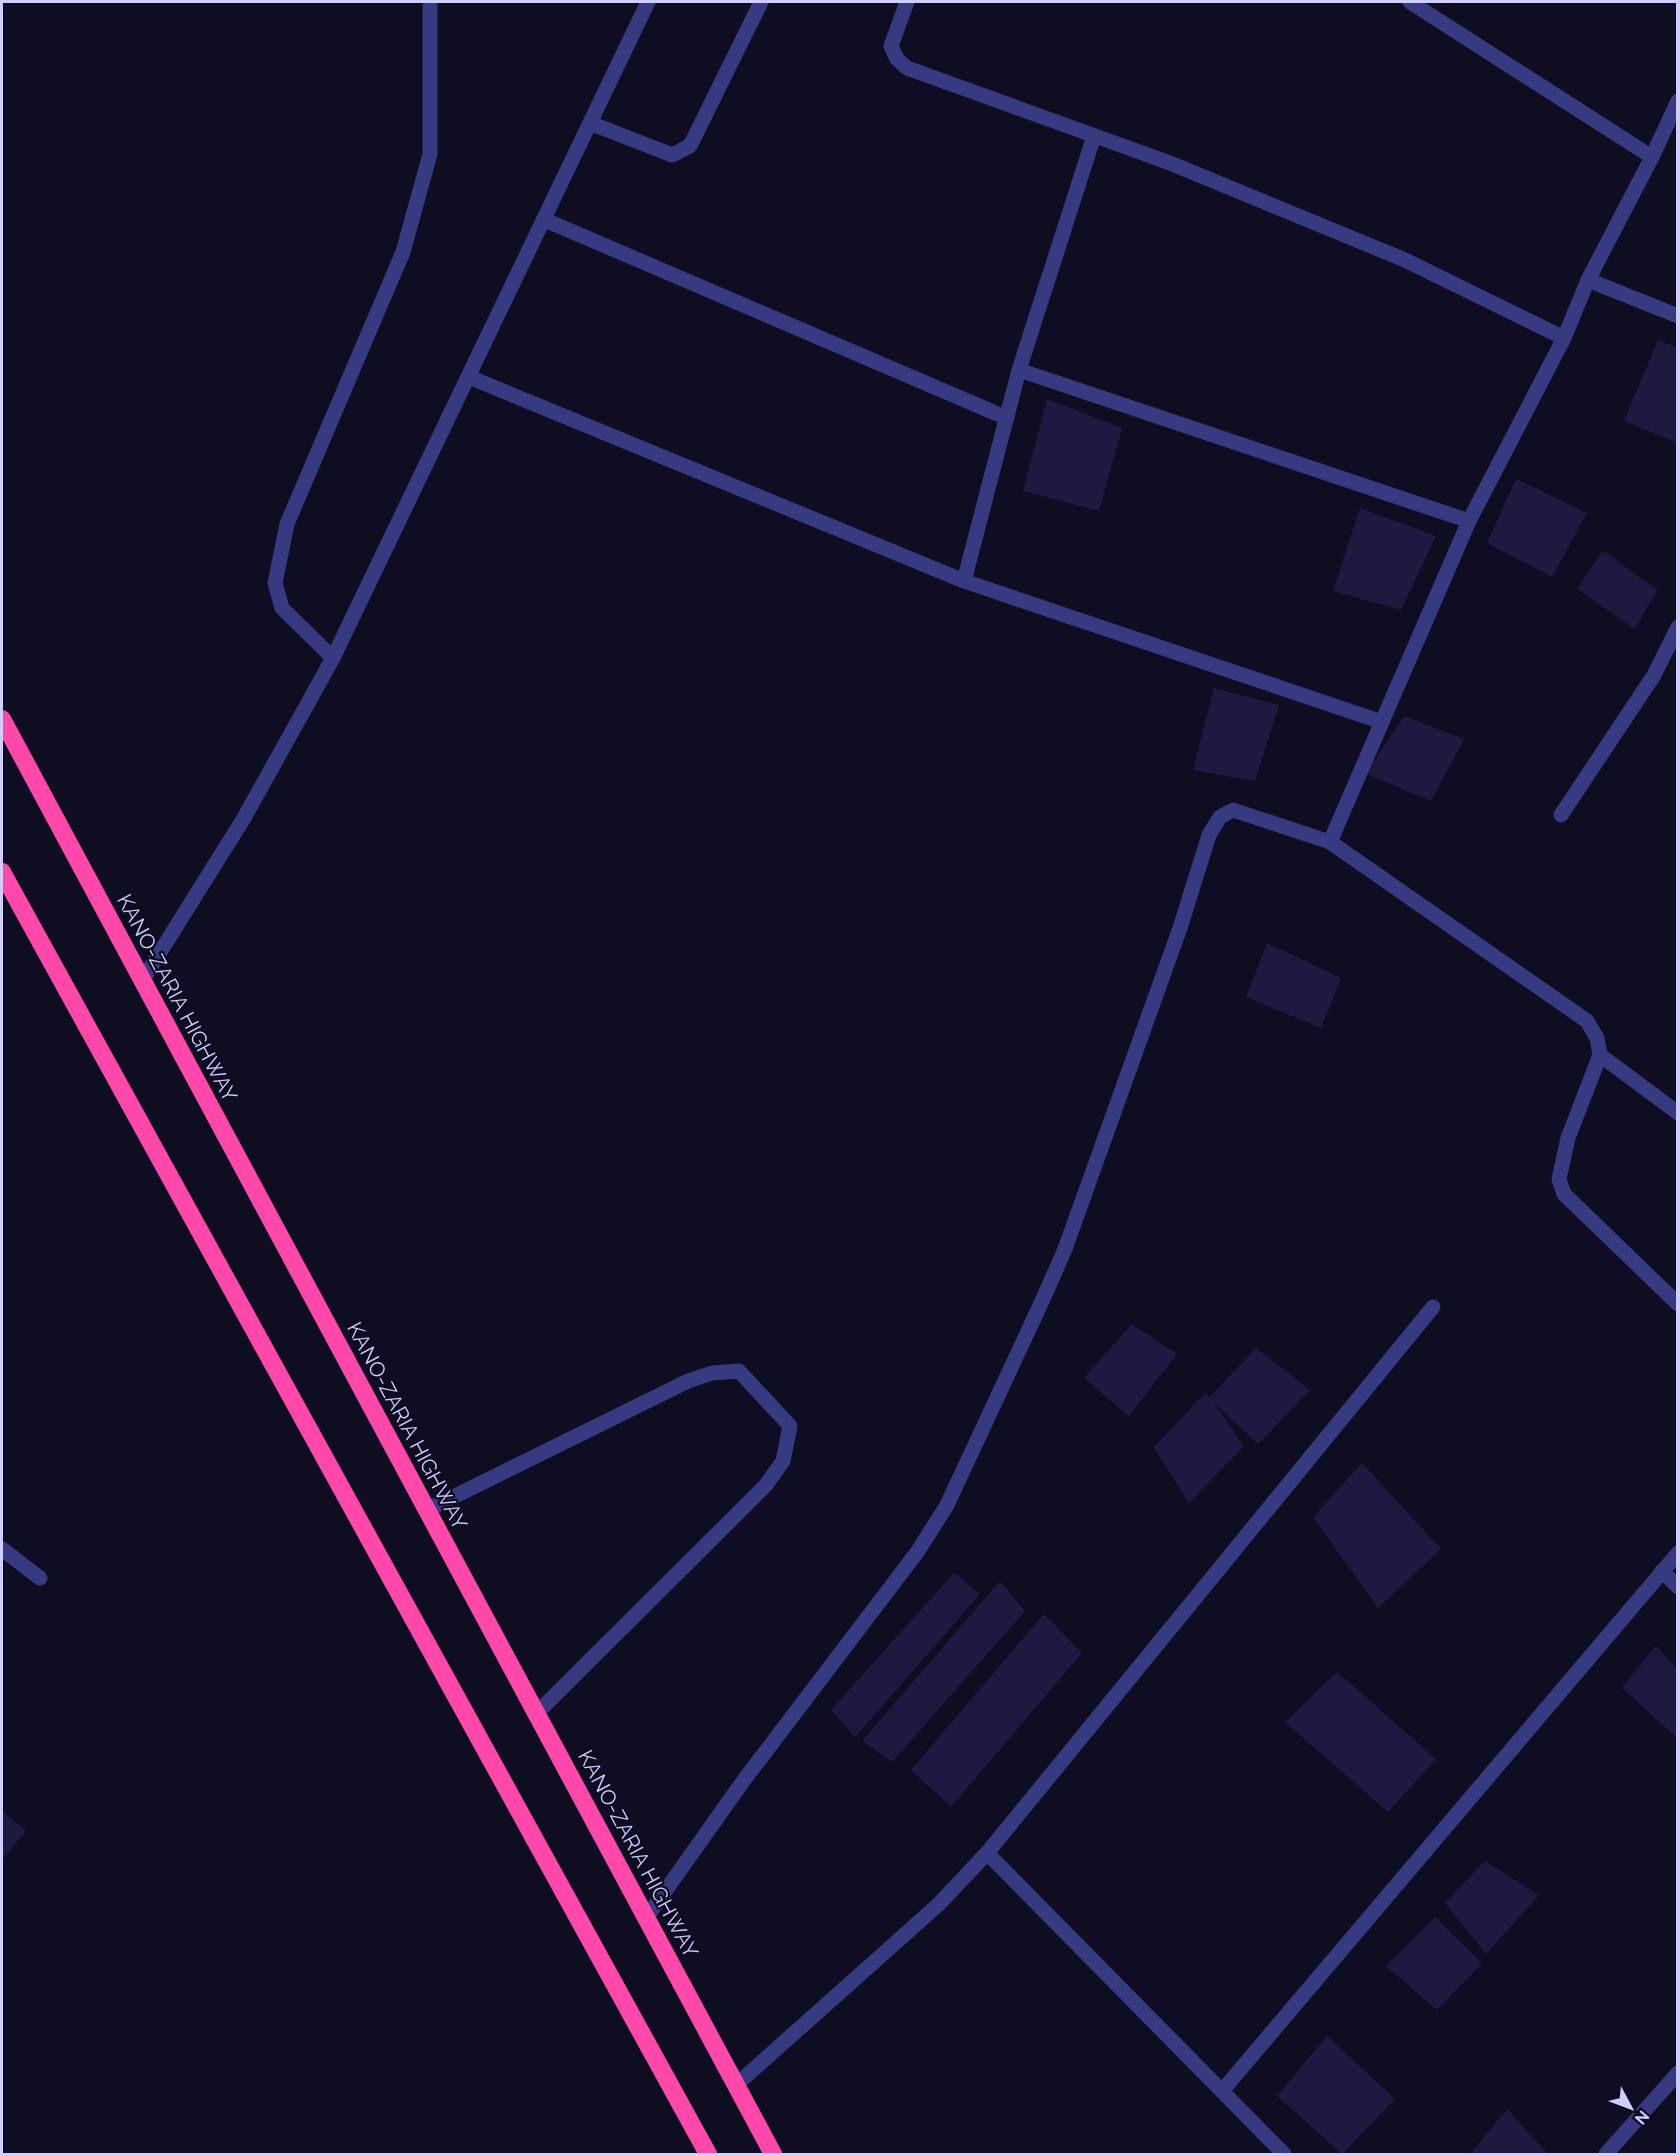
<svg xmlns="http://www.w3.org/2000/svg" width="1679" height="2156" viewBox="0 0 1679 2156" font-family="Raleway,sans-serif">
<style>
.building{fill:#1f1942}
.lines{fill:none;stroke-linecap:round;stroke-linejoin:round}
.lane{stroke:#373981;stroke-width:15}
.street{stroke:#373981;stroke-width:15}
.highway{stroke:#ff48aa;stroke-width:18}
.labels{text-anchor:middle;stroke-width:4.5;stroke-linejoin:round;paint-order:stroke}
.street-label{font-size:21px;fill:#d0cdff;stroke:#0f0d21}
</style>
<rect width="100%" height="100%" fill="#0f0d21"/>
<g class="building">
<path d="M1658,340L1678,348V443L1624,421Z"/>
<path d="M1047,399L1122,428L1099,511L1023,491Z"/>
<path d="M1516,479L1587,513L1552,577L1487,543Z"/>
<path d="M1360,508L1436,536L1401,610L1333,591Z"/>
<path d="M1603,550L1657,590L1635,629L1577,589Z"/>
<path d="M1214,688L1279,705L1255,781L1193,770Z"/>
<path d="M1404,716L1464,739L1431,801L1366,774Z"/>
<path d="M1267,943L1341,978L1321,1028L1246,997Z"/>
<path d="M1132,1324L1177,1354L1129,1416L1084,1378Z"/>
<path d="M1256,1348L1310,1390L1258,1444L1209,1398Z"/>
<path d="M1206,1392L1244,1446L1189,1503L1154,1447Z"/>
<path d="M1362,1463L1441,1549L1378,1608L1313,1517Z"/>
<path d="M954,1573L980,1594L855,1737L831,1710Z"/>
<path d="M1000,1581L1025,1611L892,1762L862,1741Z"/>
<path d="M1044,1614L1082,1653L951,1807L911,1770Z"/>
<path d="M1656,1646L1678,1670V1739L1622,1688Z"/>
<path d="M1337,1672L1436,1759L1388,1812L1285,1722Z"/>
<path d="M2,1811L26,1831L2,1859Z"/>
<path d="M1485,1861L1539,1895L1486,1954L1445,1903Z"/>
<path d="M1435,1917L1482,1963L1437,2010L1386,1966Z"/>
<path d="M1327,2036L1395,2099L1342,2154L1277,2096Z"/>
<path d="M1507,2109L1548,2154H1470Z"/>
</g>
<g class="lines">
<g class="lane">
<path d="M590,123L672,155L690,146L761,2"/>
<path d="M427,1510L688,1381L712,1373L739,1371L790,1426L783,1461L766,1485L536,1714"/>
<path d="M2,1549L40,1578"/>
</g>
<g class="street">
<path d="M907,2L891,46L897,59L907,68L1170,163L1405,260L1564,338"/>
<path d="M1410,2L1652,157"/>
<path d="M545,220L1007,418"/>
<path d="M1588,280L1678,316"/>
<path d="M1019,370L1469,521"/>
<path d="M469,377L964,581L1382,722"/>
<path d="M964,581L1019,370L1094,136"/>
<path d="M333,658L282,608L275,583L287,524L403,252L430,154V2"/>
<path d="M1561,815L1654,675L1678,627"/>
<path d="M1330,842L1469,521L1564,338L1588,280L1652,157L1678,101"/>
<path d="M142,981L244,818L333,658L648,2"/>
<path d="M1600,1055L1678,1113"/>
<path d="M1662,1571L1678,1587"/>
<path d="M987,1853L1284,2154"/>
<path d="M646,1918L744,1780L918,1551L947,1505L1043,1299L1065,1249L1180,928L1209,835L1220,817L1233,810L1330,842L1587,1021L1597,1038L1600,1055L1568,1138L1559,1179L1564,1194L1678,1304"/>
<path d="M736,2085L939,1904L987,1853L1433,1307"/>
<path d="M1222,2091L1678,1553"/>
<path d="M1606,2154L1678,2073"/>
</g>
<g class="highway">
<path d="M2,719L773,2154"/>
<path d="M2,872L708,2154"/>
</g>
</g>
<g class="labels">
<g class="street-label">
<text transform="translate(177 998) rotate(62)" y="7">KANO-ZARIA HIGHWAY</text>
<text transform="translate(407 1426) rotate(62)" y="7">KANO-ZARIA HIGHWAY</text>
<text transform="translate(638 1854) rotate(62)" y="7">KANO-ZARIA HIGHWAY</text>
</g>
</g>
<rect width="1679" height="2156" fill="none" stroke="#d0cdff" stroke-width="6"/>
<g transform="translate(1631 2108) rotate(131)" stroke="#0f0d21" stroke-width="4.5" paint-order="stroke">
<path d="M0-4.5L10 22L0 15L-10 22Z" fill="#d0cdff"/>
<text y="-9" font-size="16" font-weight="bold" text-anchor="middle" fill="#d0cdff">N</text>
</g>
</svg>
